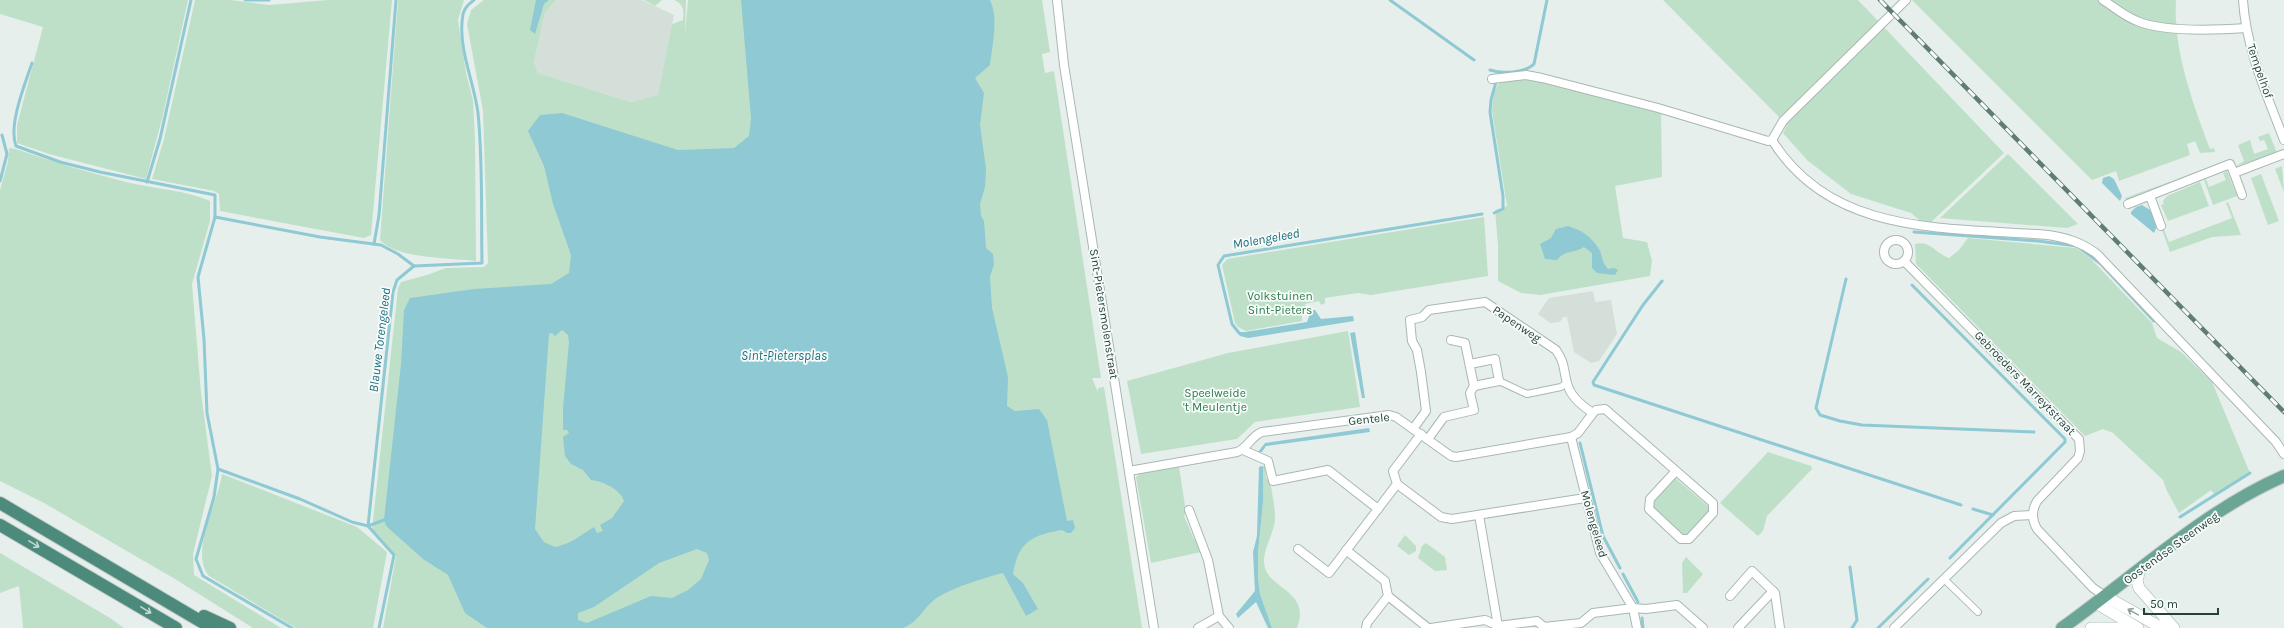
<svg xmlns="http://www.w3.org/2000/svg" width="2284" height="628" viewBox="0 0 2284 628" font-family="Karla,sans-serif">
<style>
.built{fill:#d4dfda}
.green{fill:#bfe0c8}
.water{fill:#8ec9d4;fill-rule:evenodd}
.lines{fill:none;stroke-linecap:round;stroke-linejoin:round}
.stream{stroke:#8ec9d4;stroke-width:3}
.pedestrian-casing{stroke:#a8b8b2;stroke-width:8}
.minor-casing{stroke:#a8b8b2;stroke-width:10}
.secondary-casing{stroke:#a4bbb3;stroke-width:12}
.primary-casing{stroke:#c2cac8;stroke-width:14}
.trunk-casing{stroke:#c2cac8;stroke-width:14}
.pedestrian{stroke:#fff;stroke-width:6}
.minor{stroke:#fff;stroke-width:8}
.secondary{stroke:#fff;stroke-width:11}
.primary{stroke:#6aa596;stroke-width:12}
.trunk{stroke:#4c8a7c;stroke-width:12}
.rail-casing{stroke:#5f7d75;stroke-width:4.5}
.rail{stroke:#f7fbf9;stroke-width:3;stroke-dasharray:9;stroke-linecap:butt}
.oneway{stroke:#c4d9d4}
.oneway2{stroke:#92a09c}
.labels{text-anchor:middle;stroke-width:3.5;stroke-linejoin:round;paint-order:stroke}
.street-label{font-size:12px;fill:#24423a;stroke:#f7fbf9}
.park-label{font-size:12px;fill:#2d7a4b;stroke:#f7fbf9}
.water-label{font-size:13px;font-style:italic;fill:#1c6f80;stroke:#f7fbf9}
</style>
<rect width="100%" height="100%" fill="#e6efeb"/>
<g class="built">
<path d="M556,0H642L674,15L658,96L631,102L538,73L534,62L545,13Z"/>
<path d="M1593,291L1595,302L1611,300L1617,334L1599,361L1591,363L1574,352L1567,317H1563L1560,322L1550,323L1538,314L1549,298Z"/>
</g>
<g class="green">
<path d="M0,0H188L163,115L146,179L49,154L17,143V125L43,27L0,14Z"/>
<path d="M195,0H230L269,5L328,0H392L371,235L364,238L220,211L219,194L214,191L152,179L164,139Z"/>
<path d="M398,0H464L458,20L466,73L473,100L475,141L476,261C452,258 396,259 380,240Z"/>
<path d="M484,0H556L545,13L534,62L538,73L631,102L658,95L672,24L683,20C684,12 684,4 674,0H686L685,34L688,0H1042L1050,52L1042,54L1045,73L1054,71L1101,378H1092L1098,392V388L1104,387L1142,628H383L396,556L372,530L398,288L401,282L427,275L446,268L484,267L488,263L483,111L467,24L471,10Z"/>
<path d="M644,0H662L655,6Z"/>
<path d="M1663,0H1858L2004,153L1928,225L1924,224L1911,213L1851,194L1807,160L1783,133L1787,125Z"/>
<path d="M1912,0H2176C2173,51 2193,103 2210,149L2214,148L2215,152L2200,153L2195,141L2187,144L2190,155L2119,181L2116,171L2092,180Z"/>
<path d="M1525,78L1661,112L1662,177L1615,186L1623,238L1647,242L1652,261L1650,276L1540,295L1521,293L1498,281V245L1495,210L1507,206L1492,111C1493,100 1493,92 1499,83Z"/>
<path d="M2269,133L2277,153L2236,166L2244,161L2238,145L2250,140L2254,154L2268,149L2264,140L2260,141L2258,137Z"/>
<path d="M9,148L16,149C53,162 91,173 130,183C157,189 185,190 210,201V221L192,284L201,393L212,476L193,554L194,575L281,628H253L175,579L44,503L0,481V190L8,161Z"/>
<path d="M2008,154L2078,224L2067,228L1940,218Z"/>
<path d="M2282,166L2284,192L2275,169Z"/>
<path d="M2227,171L2237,196L2213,205L2204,180L2206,179L2209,187L2226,180L2223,173Z"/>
<path d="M2197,172L2198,176L2127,202L2125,198Z"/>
<path d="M2261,174L2279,221L2268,225L2251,178Z"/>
<path d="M2200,182L2209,206L2168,221L2161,205L2164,204L2163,201L2167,196Z"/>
<path d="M2228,202L2241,235L2212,237L2170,252L2161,227H2163L2169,242L2232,218L2226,203Z"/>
<path d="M1484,217L1488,276L1371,295L1358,293L1325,298V303L1321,305L1319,301L1305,304L1307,311L1302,312V321L1246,331L1238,327L1235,323L1222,265L1227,259Z"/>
<path d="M1968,238L2076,248L2091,259L2152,323L2157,338L2181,352L2212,382L2250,473L2214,494L2211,490L2179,513L2167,491L2163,480L2113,433L2103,429L2085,436L1916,264L1915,244C1930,240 1935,253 1949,258L1959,250Z"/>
<path d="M1348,331L1360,407L1255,422L1237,439L1141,454L1127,381L1228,353Z"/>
<path d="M1768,452L1811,466L1812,469L1767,516L1763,531L1758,536L1720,503Z"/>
<path d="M1263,466H1265L1266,478L1270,481C1272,493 1275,506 1275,518C1275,534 1260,552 1265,568C1271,589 1311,592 1297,628H1272L1260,594L1258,580V553L1263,502Z"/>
<path d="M1179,467L1186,512L1184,516L1194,539L1197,541L1201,552L1151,563L1136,477L1141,473Z"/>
<path d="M222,474L357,527L387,552L373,628H296L209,576C189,551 218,503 222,474Z"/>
<path d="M1675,478L1709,507L1708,513L1686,536H1682L1652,507V501Z"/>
<path d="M1405,535L1416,546V551L1409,555L1397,546Z"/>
<path d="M1426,543L1445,557L1447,570L1435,571L1418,558L1422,546Z"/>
<path d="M0,553L110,618L124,628H23L19,586L0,593Z"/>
<path d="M1686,557L1703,574L1687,593H1683L1682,563Z"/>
</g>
<g class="water">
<path d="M536,0H549L544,4L535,34L530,30Z"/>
<path d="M741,0H990C999,18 992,46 990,65L975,78L984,93L980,125L986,169L985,187L980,204L981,216L984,221L986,248L993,254L994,265L990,276L992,308L1008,377L1007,406L1015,411L1039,409L1047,420L1067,521L1073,520L1075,528L1071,533H1067L1062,530C1032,535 1018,542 1013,574L1023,583L1038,609L1026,616L1003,573C983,578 955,587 938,597C924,606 919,622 903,628H487L465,613L448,575L423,559L386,526L384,520L401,364L404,310L410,298L474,289L551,284L569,273L571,255L553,204L544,166L528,131L540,115L562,113L678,150L734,148L749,136L751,118ZM562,330L568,335L569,342L563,408V430H567L569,433L563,437L565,456L571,464L583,470L591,480C603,481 621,490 624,501L612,518L600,525L603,531L597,533L594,527C581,535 571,544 555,547L544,542L535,529L549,334L552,333L555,336ZM697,549L707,553L709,560L701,579L688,590L672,598L651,596L587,623L578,620V613L594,607L659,563Z"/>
<path d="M2109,176L2114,179L2122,196L2120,201L2102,183L2103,178Z"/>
<path d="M2142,205L2150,210L2157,226L2154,233L2131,214V212L2136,207Z"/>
<path d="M1568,226C1581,230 1592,237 1599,249C1603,256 1601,261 1608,269L1614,268L1618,270L1615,275L1597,273L1592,268V253L1584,247C1574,254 1566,249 1557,260L1545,259L1540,244L1551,238L1556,229Z"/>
<path d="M1311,310H1315L1321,319L1353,316L1354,321L1248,338L1240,336L1237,332H1245L1307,322Z"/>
<path d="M1355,332L1365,398H1362L1350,333Z"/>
<path d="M1369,428L1370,432L1266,446L1262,452H1258L1265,443Z"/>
<path d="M1263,466V502L1258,553V579L1260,594L1272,628H1268L1256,602L1238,618L1236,614L1255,591L1253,552L1257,536L1259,467Z"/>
</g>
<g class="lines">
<g class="stream">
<path d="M245,0H269"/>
<path d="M1390,0L1474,60"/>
<path d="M32,63C25,84 8,125 16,146L60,162L100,172L215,195V217L320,237L381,245L398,254L414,266"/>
<path d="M1490,70C1502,74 1525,73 1534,64L1547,0"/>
<path d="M0,181L7,154L2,135"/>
<path d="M147,182L160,139L191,0"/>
<path d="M1494,213L1503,209V196L1490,112L1491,100L1496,82"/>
<path d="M215,217L198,277L204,339L207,413L218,469L300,499L352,522L368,526L384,520"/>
<path d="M1914,232L2038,241L2077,246L2101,264L2154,321"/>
<path d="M374,244L379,215L396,0"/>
<path d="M1846,279L1816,408L1820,415L1840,421L1862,425L2034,432"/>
<path d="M1662,281L1643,305L1593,382L1594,385L1961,505"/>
<path d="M1912,285L2065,439V442L1950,558"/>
<path d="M1239,333L1232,324L1218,265L1224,256L1482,214"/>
<path d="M1580,443L1603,536L1620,568"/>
<path d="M218,469L214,497L196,559L203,576L292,628"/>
<path d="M1973,509L1993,515"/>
<path d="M2180,517L2250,473"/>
<path d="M1850,567L1857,620L1852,628"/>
<path d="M1623,574L1638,602"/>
<path d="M1642,618L1643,628"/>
<path d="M379,628L394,555L368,526L393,292L397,280L414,266L482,263C481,214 483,163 478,113C474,81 457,47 463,14C465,7 469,4 474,0"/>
<path d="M1878,628L1928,579"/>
</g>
<g class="pedestrian-casing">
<g id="pedestrian">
<path d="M1499,381L1527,394L1561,387L1567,382"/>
<path d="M1944,579L1978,612"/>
</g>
</g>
<g class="minor-casing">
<g id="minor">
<path d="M1057,0L1064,65L1154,628"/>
<path d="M2103,0C2114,7 2124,16 2137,21C2163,32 2217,30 2246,28"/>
<path d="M2243,0C2246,49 2267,95 2284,140"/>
<path d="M1492,79L1526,75L1542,78L1658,108L1768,141L1772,140L1783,121L1906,0"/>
<path d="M1772,140C1832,237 1948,227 2048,235C2067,238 2081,242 2097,254L2276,442L2284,454"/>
<path d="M2242,195L2234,173L2284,154"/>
<path d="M2150,196L2161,226"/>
<path d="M2128,204L2230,164L2234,173"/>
<circle cx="1896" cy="252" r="12"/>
<path d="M1904,261L2079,439L2080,451L2078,458L2037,501C2032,510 2031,519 2037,529L2093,588L2105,596"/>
<path d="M1470,364L1495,359L1499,381L1474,386"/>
<path d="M1413,429L1426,411L1421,372L1417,350L1412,341L1410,320L1422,317L1429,310L1485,302L1556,350C1565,363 1563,368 1567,383C1570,396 1582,406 1593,413L1596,410L1605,409L1713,503V513L1689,539H1681L1649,509L1650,499L1675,472"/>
<path d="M1571,437L1600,553L1633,608L1637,628"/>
<path d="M1428,439L1444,417L1474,410L1470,393L1474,386L1465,343L1451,340"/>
<path d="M1243,450L1268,461L1273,481L1328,470L1378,509"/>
<path d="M1129,471L1237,452C1248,448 1251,436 1262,432L1389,415L1396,417L1451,456L1456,457L1571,437L1578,433L1593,413"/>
<path d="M1397,484L1441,517L1452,519L1585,498"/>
<path d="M1189,510L1208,560L1219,616"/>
<path d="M1479,515L1498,626"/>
<path d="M1298,549L1329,573L1397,484L1393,471L1421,434"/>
<path d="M1346,550L1385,581L1388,596L1428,628"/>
<path d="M1730,596L1752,571L1775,593L1780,628"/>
<path d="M1198,628L1219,616L1229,628"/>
<path d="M1366,628L1367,623L1388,596"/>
<path d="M1431,628L1485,620L1498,626L1537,621L1544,627L1581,623L1593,613L1633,608L1646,609L1677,605L1703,628"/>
<path d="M1738,628L1773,591"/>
<path d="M1894,628L2001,523L2014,516L2032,515"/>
</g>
</g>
<g class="secondary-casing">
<g id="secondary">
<path d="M2140,569L2137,581L2139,588L2174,628"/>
<path d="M2105,596L2162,628"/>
<path d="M2096,603L2138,628"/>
<path d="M2091,628H2135"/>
</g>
</g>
<g class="primary-casing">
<path id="primary" d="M2062,628C2135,576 2202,512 2284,476"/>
</g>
<g class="trunk-casing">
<g id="trunk">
<path d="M0,503L212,628"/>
<path d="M0,525L176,628"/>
<path d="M204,616L230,628"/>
</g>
</g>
<use href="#pedestrian" class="pedestrian"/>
<use href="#minor" class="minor"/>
<use href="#secondary" class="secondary"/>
<use href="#primary" class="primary"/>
<use href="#trunk" class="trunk"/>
<g class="rail-casing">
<path id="rail" d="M1880,0L2284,412"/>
</g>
<use href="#rail" class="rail"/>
</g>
<defs><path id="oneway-shaft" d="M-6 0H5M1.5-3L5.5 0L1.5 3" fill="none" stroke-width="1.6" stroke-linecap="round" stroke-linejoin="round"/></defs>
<g class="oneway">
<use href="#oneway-shaft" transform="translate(34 544) rotate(31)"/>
<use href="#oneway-shaft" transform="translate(146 610) rotate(31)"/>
</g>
<use class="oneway2" href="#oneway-shaft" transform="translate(2133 612) rotate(-151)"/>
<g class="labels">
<g class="street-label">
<text transform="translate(2260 71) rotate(71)" y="4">Tempelhof</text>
<text transform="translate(1104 314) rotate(81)" y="4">Sint-Pietersmolenstraat</text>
<text transform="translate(1517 324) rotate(34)" y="4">Papenweg</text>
<text transform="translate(2025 383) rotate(46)" y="4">Gebroeders Marreytstraat</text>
<text transform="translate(1369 419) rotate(-6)" y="4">Gentele</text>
<text transform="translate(1594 524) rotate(74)" y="4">Molengeleed</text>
<text transform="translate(2171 548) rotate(-36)" y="4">Oostendse Steenweg</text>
</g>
<g class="park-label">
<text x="1280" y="300">Volkstuinen<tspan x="1280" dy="14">Sint-Pieters</tspan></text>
<text x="1215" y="397">Speelweide<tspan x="1215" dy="14">'t Meulentje</tspan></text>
</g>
<g class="water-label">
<text transform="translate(1266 238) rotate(-10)" y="5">Molengeleed</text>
<text transform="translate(379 340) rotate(-83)" y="5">Blauwe Torengeleed</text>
<text x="784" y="360">Sint-Pietersplas</text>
</g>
</g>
<path d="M2144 608v6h74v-6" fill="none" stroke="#24423a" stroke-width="2"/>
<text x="2150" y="608" font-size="12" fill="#24423a" stroke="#f7fbf9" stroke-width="3" paint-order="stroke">50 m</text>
</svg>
